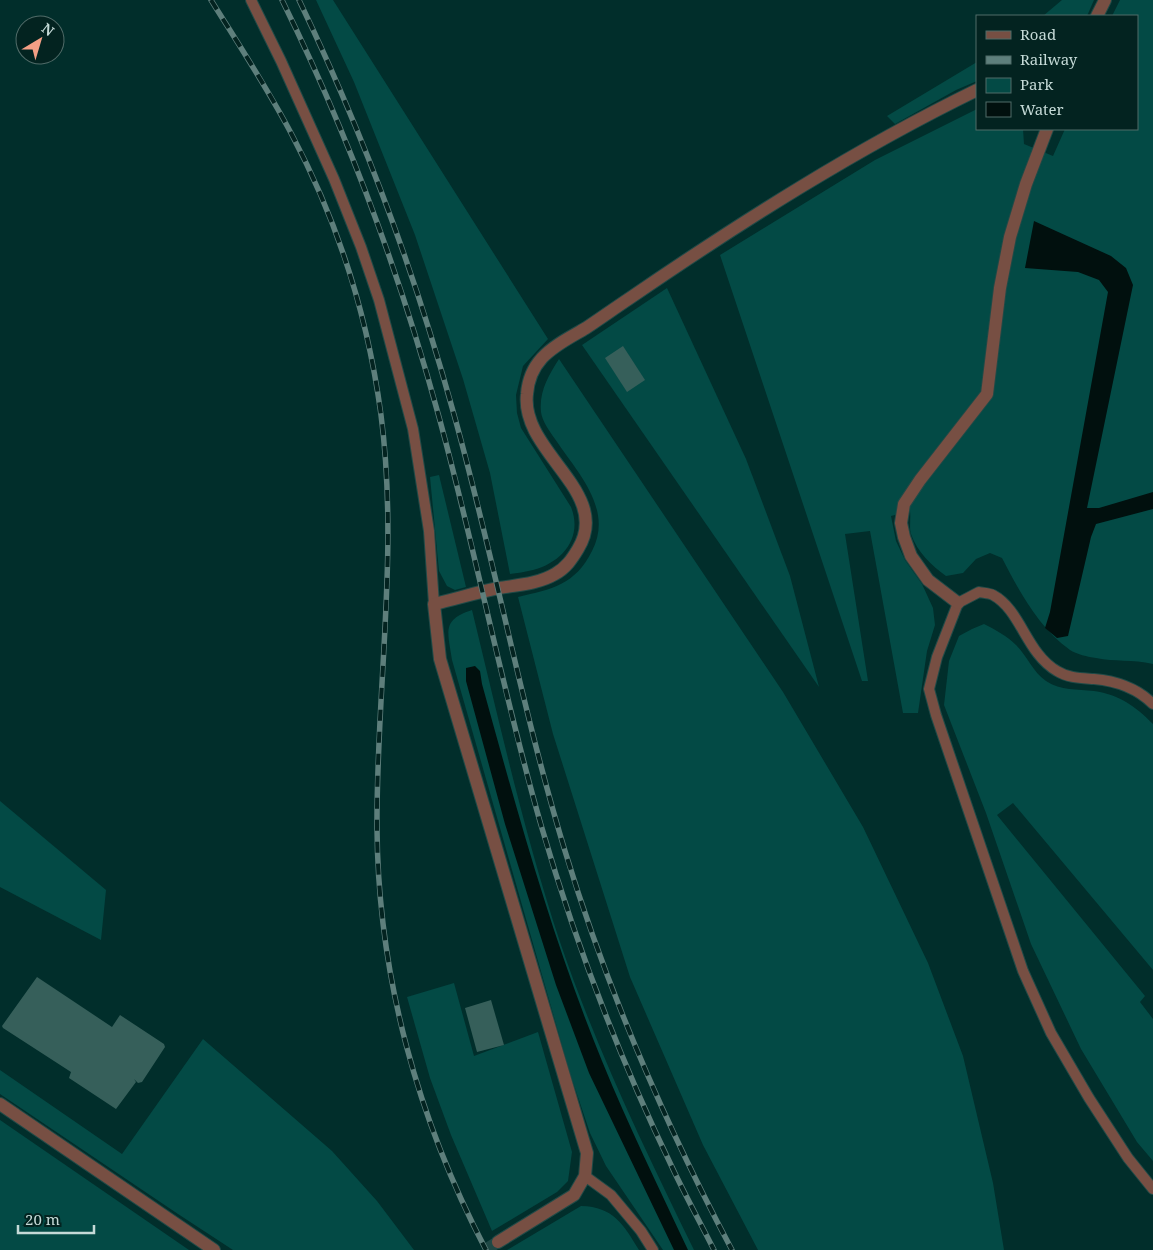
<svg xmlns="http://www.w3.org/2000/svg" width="1153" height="1250" viewBox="0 0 1153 1250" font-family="'Noto Serif',serif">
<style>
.green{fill:#034a45}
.water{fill:#01100e}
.building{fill:#365f5a}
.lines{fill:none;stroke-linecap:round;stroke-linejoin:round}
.street-tunnel{stroke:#1e4845;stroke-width:12;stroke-dasharray:12 6;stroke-linecap:butt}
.lane-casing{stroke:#204a47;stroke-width:12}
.street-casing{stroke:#204a47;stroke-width:14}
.lane{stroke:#774f43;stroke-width:10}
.street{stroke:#774f43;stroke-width:12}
.rail-casing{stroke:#5e7f7c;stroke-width:5.5}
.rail{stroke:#032320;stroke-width:4;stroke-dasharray:11;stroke-linecap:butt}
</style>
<rect width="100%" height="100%" fill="#012e2b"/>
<g class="green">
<path d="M316,0H333L548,339L523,366L516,395L517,413L521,428L571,507C583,537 563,562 533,570C525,572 517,573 510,574L490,473L463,379L415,235L354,82Z"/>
<path d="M1062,0H1094L1087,16H1043Z"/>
<path d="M1120,0H1153V664C1132,659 1115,662 1096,658C1088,657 1076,654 1070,650C1039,628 1019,591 1002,558L990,553L976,559L963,573L946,576C932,566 917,552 911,534C909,528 911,518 910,511L891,516L896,541L905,560L922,584L933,608L935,625L927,651L918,713H903L870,531L845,534L868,681H862L720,255L875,160L977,109V129H1023L1024,144L1053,156L1065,129H1137V16H1112Z"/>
<path d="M977,62V81L956,90L895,124L887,116Z"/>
<path d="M667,288L746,459L790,576L819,687L582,345Z"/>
<path d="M559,359L783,692L863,827L928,963L963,1056L993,1183L1004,1250H758L703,1145L630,977L553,734L518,597C552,589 575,585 592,551C614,509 577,472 555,439C550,432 542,421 541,412C539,392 548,376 559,359Z"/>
<path d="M439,475L466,587L455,590L447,586L439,571L430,477Z"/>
<path d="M472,610C499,721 524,833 560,942C596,1048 645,1150 694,1250H663L606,1166L590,1133L570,1073L452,660C448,632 441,620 472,610Z"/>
<path d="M984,624C996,630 1007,636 1016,645C1027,656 1033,672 1046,681C1061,691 1077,689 1094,691C1120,695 1135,706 1153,724V970L1013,803L997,815L1145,996L1140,1002L1153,1019V1161L1137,1142L1081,1049L1031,944L986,813L944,705L949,661L959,636L972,629Z"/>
<path d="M0,801L106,890L101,940L0,887Z"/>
<path d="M454,983L474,1056L538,1032L572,1152L568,1181L557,1192L492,1231L451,1135L430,1078L407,997Z"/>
<path d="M203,1039L332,1151L377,1201L414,1250H233L178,1214L0,1094V1070L122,1154Z"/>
<path d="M0,1120L189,1250H0Z"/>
<path d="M581,1206C614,1207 623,1224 639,1250H507Z"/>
</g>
<g class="water">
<path d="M1034,221L1111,256L1126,268L1133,285L1087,508H1099L1153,492V509L1096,524L1091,537L1068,636L1057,638L1045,628L1050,612L1108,292L1099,280L1078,272L1025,268Z"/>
<path d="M475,666L480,671L482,684C517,811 552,939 602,1061C628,1125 659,1188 688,1250H674L589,1073L556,985L505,824L466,681V668Z"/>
</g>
<g class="building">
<path d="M623,346L645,380L627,392L605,358Z"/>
<path d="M37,977L112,1027L120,1015L164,1044L165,1047L142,1082L138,1083L134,1079L136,1082L116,1109L69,1078L71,1072L3,1028L2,1026Z"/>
<path d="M491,1000L504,1045L477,1052L465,1008Z"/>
</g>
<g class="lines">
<path class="street-tunnel" d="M485,1250L498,1242"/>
<g class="lane-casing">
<g id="lane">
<path d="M251,0L281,61L334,179L361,247L379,300L413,429L429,531L434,604"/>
<path d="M1153,704C1137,688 1117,681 1094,679C1081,678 1068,678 1057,671C1026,653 1021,610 993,595C989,593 983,593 979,592L958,603L937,657L929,689L936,715L1023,971L1051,1033L1089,1098L1128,1158L1153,1189"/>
<path d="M585,1176L611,1195L641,1231L653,1250"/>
</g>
</g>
<g class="street-casing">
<g id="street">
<path d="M1097,16L1105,0"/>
<path d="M958,603L928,580L911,556L904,537L901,523L904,504L920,480L987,394L1000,288L1010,237L1026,184L1047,129"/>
<path d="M0,1104L214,1250"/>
<path d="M498,1242L574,1195L585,1176L587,1153L440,659L434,604C456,599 477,592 499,588C517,585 538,584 555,574C566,568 572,559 578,549C613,492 520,452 527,394C528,380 532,369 542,358C554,345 571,337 586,328C601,318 615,308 630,298C741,222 856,149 977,90"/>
</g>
</g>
<use href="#lane" class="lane"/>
<use href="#street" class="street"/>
<g class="rail-casing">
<g id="rail">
<path d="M211,0C239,45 268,89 292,135C338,222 368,318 381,415C399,553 376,690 377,828C378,976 418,1120 486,1250"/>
<path d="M282,0C348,134 400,274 439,417C476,552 502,690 541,825C575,942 619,1057 672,1167C685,1195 700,1222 714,1250"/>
<path d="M299,0C363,133 414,270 453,411C494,557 521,706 565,851C607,989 664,1122 732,1250"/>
</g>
</g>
<use href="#rail" class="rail"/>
</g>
<rect x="976" y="15" width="162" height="115" fill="#032320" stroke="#516c69"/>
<rect x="986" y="31" width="25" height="8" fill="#774f43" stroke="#516c69"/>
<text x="1020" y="40" font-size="15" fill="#c5dad7">Road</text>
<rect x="986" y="56" width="25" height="8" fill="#5e7f7c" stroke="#516c69"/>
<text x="1020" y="65" font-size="15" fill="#c5dad7">Railway</text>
<rect x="986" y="78" width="25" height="15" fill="#034a45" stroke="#516c69"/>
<text x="1020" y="90" font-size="15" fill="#c5dad7">Park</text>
<rect x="986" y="102" width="25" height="15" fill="#01100e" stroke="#516c69"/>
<text x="1020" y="115" font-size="15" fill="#c5dad7">Water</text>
<g transform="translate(40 40) rotate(38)"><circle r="24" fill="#032320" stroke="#516c69"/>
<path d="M0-4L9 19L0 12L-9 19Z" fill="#f39f85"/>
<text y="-8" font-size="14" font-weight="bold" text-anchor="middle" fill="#c5dad7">N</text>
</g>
<path d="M18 1225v8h76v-8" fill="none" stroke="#c5dad7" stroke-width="2.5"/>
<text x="25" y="1225" font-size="15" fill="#c5dad7" stroke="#032320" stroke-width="4" paint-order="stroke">20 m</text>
</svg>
